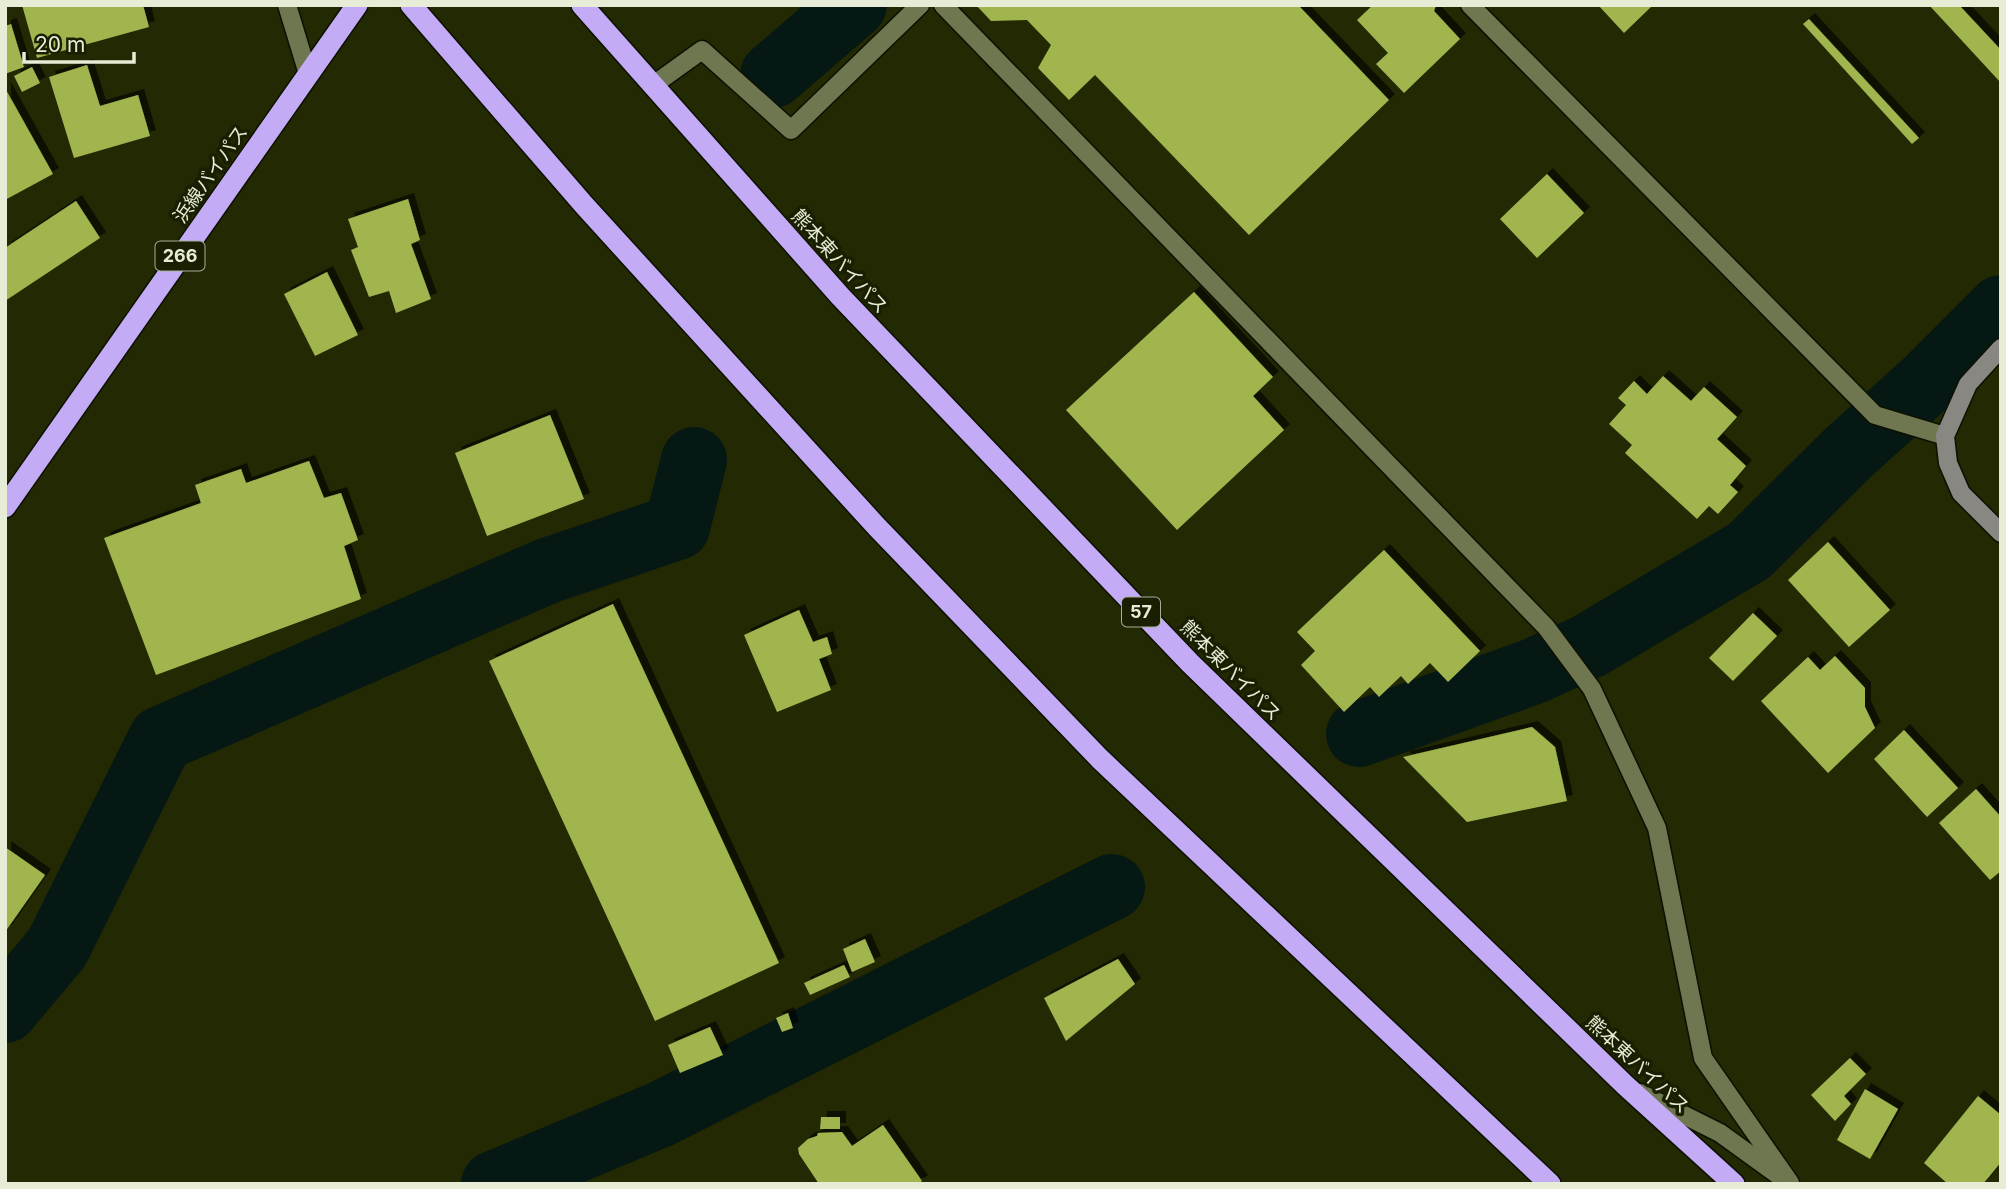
<svg xmlns="http://www.w3.org/2000/svg" width="2006" height="1189" viewBox="0 0 2006 1189" font-family="Inter,'Noto Sans JP',sans-serif">
<style>
.lines{fill:none;stroke-linecap:round;stroke-linejoin:round}
.river{stroke:#061814;stroke-width:66}
.building{fill:#a1b550;filter:url(#shadow)}
.street-casing{stroke:#0c1100;stroke-width:21}
.secondary-casing{stroke:#0c1100;stroke-width:21}
.highway-casing{stroke:#0c1100;stroke-width:24}
.street{stroke:#6e7750;stroke-width:18}
.secondary{stroke:#888782;stroke-width:18}
.highway{stroke:#c3abf5;stroke-width:21}
.labels{text-anchor:middle;stroke-width:7;stroke-linejoin:round;paint-order:stroke}
.shield{fill:#191f00;stroke:#a8ae96;stroke-width:2}
.shield-label{font-size:18px;font-weight:bold;fill:#e6ecd6}
.street-label{font-size:19px;fill:#e6ecd6;stroke:#191f00}
</style>
<defs>
<filter id="shadow"><feDropShadow dx="6" dy="-6" stdDeviation="0" flood-color="#0009"/></filter>
</defs>
<rect width="100%" height="100%" fill="#222903"/>
<g class="lines">
<g class="river">
<path d="M773,75L854,5"/>
<path d="M1359,734L1534,671L1589,646L1749,551L1849,452L1927,382L2001,308"/>
<path d="M5,1010L57,948L161,739L547,571L677,527L694,460"/>
<path d="M494,1184L661,1114L1112,887"/>
</g>
</g>
<g class="building">
<path d="M22,5H143L149,27L37,58Z"/>
<path d="M976,5H1298L1389,100L1249,235L1095,75L1069,100L1038,68L1051,45L1027,20L991,21Z"/>
<path d="M1373,5H1436L1434,11L1460,39L1404,93L1376,64L1388,53L1357,20Z"/>
<path d="M1598,5H1653L1624,33Z"/>
<path d="M1929,5H1959L2001,50V83Z"/>
<path d="M1809,19L1919,138L1912,144L1803,24Z"/>
<path d="M11,24L24,67L5,74V26Z"/>
<path d="M87,65L100,106L138,95L150,136L74,158L49,77Z"/>
<path d="M32,67L40,83L22,92L14,76Z"/>
<path d="M5,88L53,174L5,200Z"/>
<path d="M1547,174L1584,213L1537,258L1500,219Z"/>
<path d="M408,199L420,240L411,244L431,299L396,313L389,291L369,297L351,250L358,247L348,219Z"/>
<path d="M76,201L100,238L5,301V248Z"/>
<path d="M327,272L358,335L315,356L284,294Z"/>
<path d="M1194,292L1273,377L1253,396L1284,430L1177,530L1066,410Z"/>
<path d="M1663,376L1691,401L1704,387L1737,417L1717,439L1746,466L1730,485L1738,492L1718,514L1709,506L1697,519L1625,453L1632,445L1609,424L1626,405L1618,398L1634,381L1647,394Z"/>
<path d="M550,415L584,499L487,536L455,453Z"/>
<path d="M309,461L324,498L341,493L358,540L344,546L361,599L156,675L104,538L201,503L195,485L241,469L246,483Z"/>
<path d="M1828,542L1890,610L1849,647L1788,580Z"/>
<path d="M1384,550L1480,651L1448,682L1430,663L1408,684L1401,676L1379,697L1370,687L1344,712L1301,665L1315,651L1297,632Z"/>
<path d="M613,604L779,963L655,1021L489,661Z"/>
<path d="M799,610L813,642L827,637L832,654L819,659L831,690L777,712L744,635Z"/>
<path d="M1753,613L1777,636L1733,681L1709,658Z"/>
<path d="M1835,656L1865,688V707L1875,728L1828,773L1761,701L1808,657L1820,670Z"/>
<path d="M1532,727L1555,747L1567,801L1467,822L1403,757Z"/>
<path d="M1904,730L1958,788L1927,817L1874,759Z"/>
<path d="M1976,789L2001,817V871L1990,880L1939,823Z"/>
<path d="M5,847L45,875L5,932Z"/>
<path d="M865,939L875,962L852,972L843,949Z"/>
<path d="M1118,959L1135,984L1066,1041L1044,998Z"/>
<path d="M844,965L850,977L810,995L804,983Z"/>
<path d="M788,1013L793,1028L782,1032L776,1018Z"/>
<path d="M710,1027L723,1055L680,1073L668,1045Z"/>
<path d="M1850,1058L1866,1074L1844,1096L1851,1104L1835,1121L1811,1095Z"/>
<path d="M1865,1089L1898,1109L1870,1159L1837,1140Z"/>
<path d="M1978,1096L2001,1115V1162L1983,1184H1948L1924,1163Z"/>
<path d="M821,1117H840V1129H820Z"/>
<path d="M883,1125L922,1181L918,1184H819L799,1154L798,1148L808,1139L817,1136L818,1133L842,1132L852,1146Z"/>
</g>
<g class="lines">
<g class="street-casing">
<g id="street">
<path d="M287,5L308,74"/>
<path d="M943,5L1546,627L1592,689L1657,828L1703,1058L1790,1183"/>
<path d="M1470,5L1875,415L1945,436"/>
<path d="M652,86L702,50L791,130L920,5"/>
<path d="M1640,1093L1720,1133L1778,1175"/>
</g>
</g>
<g class="secondary-casing">
<path id="secondary" d="M2001,348L1968,384L1945,436L1948,463L1961,493L2001,533"/>
</g>
<g class="highway-casing">
<g id="highway">
<path d="M411,5L584,205L876,526L1100,759L1550,1184"/>
<path d="M582,5L840,296L1190,663L1625,1085L1734,1184"/>
<path d="M5,507L357,5"/>
</g>
</g>
<use href="#street" class="street"/>
<use href="#secondary" class="secondary"/>
<use href="#highway" class="highway"/>
</g>
<g class="labels">
<g class="shield">
<rect x="155.5" y="241.5" width="49" height="29" rx="5"/>
<rect x="1122" y="597.5" width="38" height="29" rx="5"/>
</g>
<g class="shield-label">
<text x="180" y="262">266</text>
<text x="1141" y="618">57</text>
</g>
<g class="street-label">
<text transform="translate(210 174) rotate(-55)" y="7">浜線バイパス</text>
<text transform="translate(840 261) rotate(48)" y="7">熊本東バイパス</text>
<text transform="translate(1231 670) rotate(45)" y="7">熊本東バイパス</text>
<text transform="translate(1638 1064) rotate(43)" y="7">熊本東バイパス</text>
</g>
</g>
<rect width="2006" height="1189" fill="none" stroke="#e6ecd6" stroke-width="14"/>
<path d="M24 52v10h110v-10" fill="none" stroke="#e6ecd6" stroke-width="3.5"/>
<text x="35" y="52" font-size="21" fill="#e6ecd6" stroke="#191f00" stroke-width="5" paint-order="stroke">20 m</text>
</svg>
